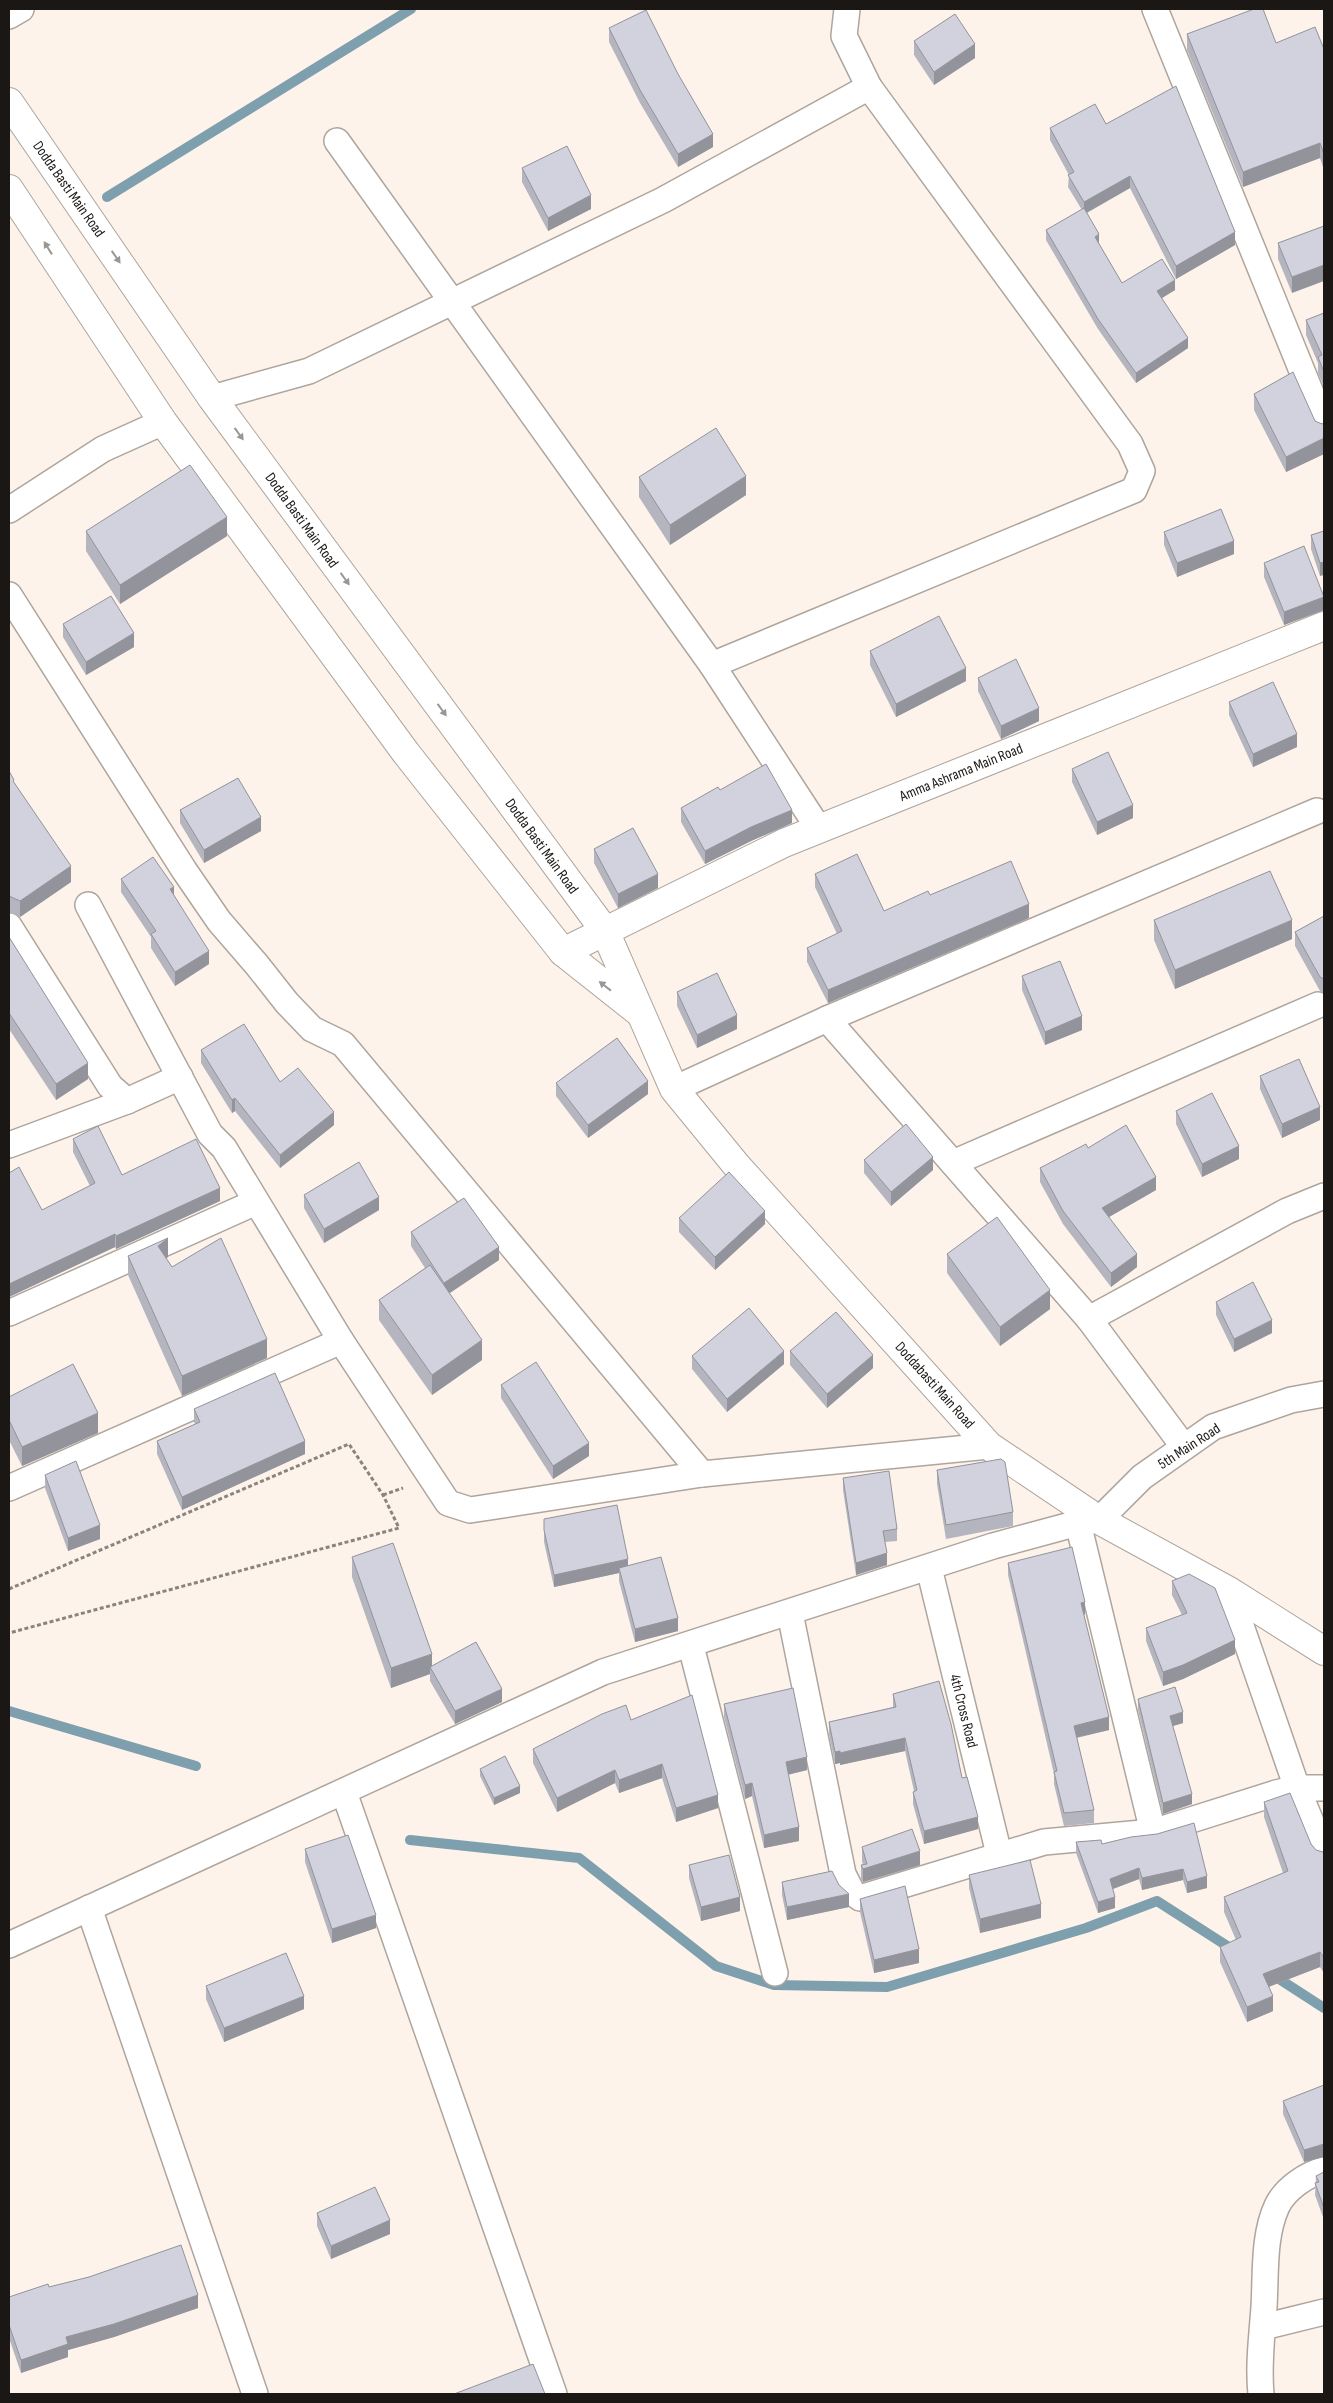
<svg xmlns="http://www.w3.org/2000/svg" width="1333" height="2403" viewBox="0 0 1333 2403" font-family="'Sofia Sans Condensed',sans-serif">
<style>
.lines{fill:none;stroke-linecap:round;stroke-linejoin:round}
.stream{stroke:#7e9fad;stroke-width:10}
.street-casing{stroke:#aea59d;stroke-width:28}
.secondary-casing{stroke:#aea59d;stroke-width:30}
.path{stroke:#8a847e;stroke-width:3;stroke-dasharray:4 2.5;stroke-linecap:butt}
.street{stroke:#fff;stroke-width:25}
.secondary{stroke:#fff;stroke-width:28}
.wall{fill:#b4b5be}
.shaded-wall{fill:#92939b}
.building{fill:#d1d2dd;stroke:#92939b}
.oneway{fill:#989795}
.labels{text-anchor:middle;stroke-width:4.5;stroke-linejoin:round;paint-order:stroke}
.street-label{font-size:15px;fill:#1a1714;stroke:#fff}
</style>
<rect width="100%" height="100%" fill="#fdf3ea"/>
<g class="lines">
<g class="stream">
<path d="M107,197L411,9"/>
<path d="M9,1711L196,1766"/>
<path d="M410,1840L579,1858L716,1966L774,1985L887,1987L1086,1928L1157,1901L1235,1951"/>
<path d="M1273,1975L1324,2008"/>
</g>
<g class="street-casing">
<g id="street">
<path d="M1155,9L1324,425"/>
<path d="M9,16L21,9"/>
<path d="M337,141L712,665L819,829"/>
<path d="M212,398L309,371L663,200L869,87"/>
<path d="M9,510L103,449L163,422"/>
<path d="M9,595L184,870L219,921L257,965L287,1003L312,1029L343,1044L702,1474L989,1446"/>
<path d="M712,665L1134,490L1142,471L1130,444L869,87L844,36L847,9"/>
<path d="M88,905L210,1134L224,1148L341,1341L448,1503L470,1510L702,1474"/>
<path d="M9,926L110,1086L127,1101L180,1077"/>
<path d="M827,1019L1089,1319L1184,1447"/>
<path d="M674,1089L827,1019L1317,811"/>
<path d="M9,1145L127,1101"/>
<path d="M953,1163L1318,1005"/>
<path d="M9,1313L256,1202"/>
<path d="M1089,1319L1287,1211L1324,1196"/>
<path d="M9,1488L341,1341"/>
<path d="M1078,1523L1153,1832"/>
<path d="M929,1568L999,1854"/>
<path d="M1229,1591L1297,1788L1324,1853"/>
<path d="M790,1613L843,1874L852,1892L860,1898L1044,1842L1153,1832L1276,1793L1297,1788H1324"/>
<path d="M691,1646L775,1973"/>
<path d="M344,1792L554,2394"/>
<path d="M89,1908L255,2394"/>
<path d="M9,1945L603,1672L993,1546L1078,1523L1099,1520L1142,1477L1213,1427L1291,1400L1324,1394"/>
<path d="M1263,2327L1324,2312"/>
<path d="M1261,2394C1258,2365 1262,2336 1264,2307C1266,2274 1263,2236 1277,2206C1285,2189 1307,2174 1324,2170"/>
</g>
</g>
<g class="secondary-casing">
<g id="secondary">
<path d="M9,102L212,398L605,931L674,1089L737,1166L989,1446L1099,1520L1229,1591L1324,1651"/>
<path d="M9,189L163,422L406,753L563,952L784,843L1324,626"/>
<path d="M563,952L640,1013"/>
</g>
</g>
<g class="path">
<path d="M383,1495L403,1488"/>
<path d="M9,1589L349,1444L383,1495L399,1528L9,1633"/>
</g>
<use href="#street" class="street"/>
<use href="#secondary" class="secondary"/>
</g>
<g class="wall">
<path d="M609,28L713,147L678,167L640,103L609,42Z"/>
<path d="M1187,34L1276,43L1324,49V170L1320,158L1243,187L1187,50Z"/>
<path d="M914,41L975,58L934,85L914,55Z"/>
<path d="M1106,124L1235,245L1176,279L1130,188L1087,213L1099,244L1122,283L1175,290L1162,298L1188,348L1136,383L1098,329L1046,240V230L1082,210L1068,187L1069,175L1050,140V128Z"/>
<path d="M522,168L591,209L548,231L522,182Z"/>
<path d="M1324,226L1292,293L1278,259V243Z"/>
<path d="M1324,313V387L1318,373V363L1306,335V320Z"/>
<path d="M1254,394L1322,424L1324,423V454L1286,472L1254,410Z"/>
<path d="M639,477L746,495L670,545L639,497Z"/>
<path d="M86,531L227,536L120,604L86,551Z"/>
<path d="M1324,531L1320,576L1311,549V535Z"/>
<path d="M1164,532L1234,554L1177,577L1164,545Z"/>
<path d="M1264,563L1324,595V610L1284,625L1264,577Z"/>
<path d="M63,624L134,647L86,675L63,637Z"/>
<path d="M870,651L966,681L896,717L870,665Z"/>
<path d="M978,678L1039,721L1001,739L978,691Z"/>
<path d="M1229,702L1297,747L1253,767L1229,715Z"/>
<path d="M1072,769L1133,818L1097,835L1072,782Z"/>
<path d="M9,771L14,783L71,882L20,917L9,912Z"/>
<path d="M720,790L792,823L751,841L705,864L681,822V808Z"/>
<path d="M180,810L261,831L204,863L180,823Z"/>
<path d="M594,849L658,888L618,908L594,863Z"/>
<path d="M815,874L884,911L930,895L1029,918L828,1003L807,962V948L837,934L815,887Z"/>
<path d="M121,879L174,895L209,964L175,986L151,948V937L121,892Z"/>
<path d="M1324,916V993L1320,991L1295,946V932Z"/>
<path d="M1154,920L1292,939L1175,989L1154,940Z"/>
<path d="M9,937L88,1079L56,1100L9,1029Z"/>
<path d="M1022,976L1082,1030L1045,1045L1022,990Z"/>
<path d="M677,992L737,1029L697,1048L677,1006Z"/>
<path d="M201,1050L280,1082L334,1125L280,1168L235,1111L232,1113L201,1063Z"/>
<path d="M1260,1076L1320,1120L1282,1138L1260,1089Z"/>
<path d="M556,1083L648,1094L588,1138L556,1096Z"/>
<path d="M1176,1111L1239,1159L1202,1177L1176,1124Z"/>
<path d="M73,1139L122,1175L220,1201L116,1249L115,1247L9,1297V1173L42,1210L90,1186L73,1152Z"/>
<path d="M1088,1148L1156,1190L1109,1217L1137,1267L1111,1287L1063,1224L1040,1182V1168Z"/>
<path d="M864,1160L933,1170L891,1206L864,1173Z"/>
<path d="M304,1195L379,1210L324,1243L304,1208Z"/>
<path d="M679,1218L765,1224L715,1270L679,1232Z"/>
<path d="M411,1232L499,1260L449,1293L482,1360L432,1395L379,1320V1300L425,1268L411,1246Z"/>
<path d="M947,1254L1050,1309L1000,1346L947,1273Z"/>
<path d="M128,1256L168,1257L166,1258L172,1267L267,1358L182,1396L128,1275Z"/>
<path d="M1216,1302L1272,1333L1234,1352L1216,1315Z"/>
<path d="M790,1351L873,1368L827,1408L790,1365Z"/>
<path d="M692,1356L784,1364L727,1412L692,1369Z"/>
<path d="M501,1385L589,1456L553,1479L501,1398Z"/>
<path d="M9,1397L98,1433L22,1466L9,1440Z"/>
<path d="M194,1409L305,1454L182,1510L157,1454V1441L195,1424L194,1422Z"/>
<path d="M937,1470L1013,1512V1526L946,1539L937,1484Z"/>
<path d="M45,1475L100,1539L68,1551L45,1488Z"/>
<path d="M843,1478L897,1529V1541L885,1542L887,1565L856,1575L843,1490Z"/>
<path d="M544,1519L628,1565L678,1631L635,1642L619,1581V1573L554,1587L544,1542Z"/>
<path d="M352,1557L432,1666L502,1702L455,1724L430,1681V1674L391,1688L352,1577Z"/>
<path d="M1008,1563L1085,1614L1084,1615L1109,1730L1077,1738L1094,1810V1823L1064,1826L1054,1784V1774L1008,1575Z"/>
<path d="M1172,1581L1235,1654L1183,1679L1163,1686L1146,1641V1628L1182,1615L1172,1595Z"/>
<path d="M893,1694L962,1778L978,1829L924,1844L913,1804V1792L914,1791L905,1751L840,1765V1763L835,1764L829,1734V1722L893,1707Z"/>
<path d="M1138,1699L1183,1723L1172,1726L1192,1804L1163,1814L1138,1710Z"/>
<path d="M724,1704L807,1770L788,1775L799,1841L764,1848L752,1796L745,1799L724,1717Z"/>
<path d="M631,1720L718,1808L676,1822L662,1778L619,1793L615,1783L557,1812L533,1763V1749Z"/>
<path d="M480,1769L520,1793L494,1805L480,1776Z"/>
<path d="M1264,1802L1311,1844L1316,1850L1324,1855V1973L1320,1967L1269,1987L1273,2011L1247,2022L1220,1962V1947L1236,1940L1224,1912V1897L1283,1873L1264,1817Z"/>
<path d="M1157,1834L1207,1888L1187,1893L1183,1880L1142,1890L1139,1879L1113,1889L1115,1908L1098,1913L1076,1853V1842L1102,1844Z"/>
<path d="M862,1847L920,1865L863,1882L861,1879V1865H863L862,1861Z"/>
<path d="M305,1849L376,1928L332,1943L305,1862Z"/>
<path d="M689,1865L740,1911L701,1921L689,1878Z"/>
<path d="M969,1875L1041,1918L980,1933L969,1888Z"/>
<path d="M782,1882L849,1907L787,1920L782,1895Z"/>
<path d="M860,1899L919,1963L874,1973L860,1912Z"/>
<path d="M206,1986L304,2009L224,2042L206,1999Z"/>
<path d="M1324,2085L1304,2162L1283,2114V2101Z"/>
<path d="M1324,2172V2220L1315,2195L1316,2176Z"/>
<path d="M317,2213L390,2234L331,2259L317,2226Z"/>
<path d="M49,2287L198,2308L114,2337L68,2350V2357L21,2373L9,2338V2297Z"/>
</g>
<g class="shaded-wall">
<path d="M975,44V58L934,85V72Z"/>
<path d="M713,134V147L678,167V154Z"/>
<path d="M1320,143V158L1243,187V172Z"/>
<path d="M1130,176V188L1084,214V202Z"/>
<path d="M591,195V209L548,231V218Z"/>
<path d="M1235,232V245L1176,279V266Z"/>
<path d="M1099,234V244L1095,237Z"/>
<path d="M1324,265V281L1292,293V277Z"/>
<path d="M1175,280V290L1157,301V291Z"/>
<path d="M1188,338V348L1136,383V373Z"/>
<path d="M1324,438V454L1286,472V457Z"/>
<path d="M746,476V495L670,545V525Z"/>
<path d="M227,517V536L120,604V585Z"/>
<path d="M1234,541V554L1177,577V563Z"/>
<path d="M1324,562V575L1320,576V563Z"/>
<path d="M1324,597V610L1284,625V612Z"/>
<path d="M134,633V647L86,675V662Z"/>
<path d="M966,668V681L896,717V704Z"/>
<path d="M1039,708V721L1001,739V726Z"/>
<path d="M1297,734V747L1253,767V754Z"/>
<path d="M1133,805V818L1097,835V822Z"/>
<path d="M792,810V823L751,841L705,864V851L751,827Z"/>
<path d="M261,817V831L204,863V850Z"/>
<path d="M71,866V882L20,917V901Z"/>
<path d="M658,874V888L618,908V894Z"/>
<path d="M174,887V900L170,889Z"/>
<path d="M1029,904V918L828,1003V990Z"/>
<path d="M1292,920V939L1175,989V970Z"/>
<path d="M209,951V964L175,986V972Z"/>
<path d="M737,1015V1029L697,1048V1035Z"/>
<path d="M1082,1016V1030L1045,1045V1032Z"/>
<path d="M88,1063V1079L56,1100V1084Z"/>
<path d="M648,1081V1094L588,1138V1125Z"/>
<path d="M235,1098V1111L232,1113V1100Z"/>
<path d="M1320,1107V1120L1282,1138V1124Z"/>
<path d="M334,1112V1125L280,1168V1155Z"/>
<path d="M1239,1146V1159L1202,1177V1164Z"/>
<path d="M933,1157V1170L891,1206V1192Z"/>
<path d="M1156,1177V1190L1102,1221V1208Z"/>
<path d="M220,1188V1201L116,1249V1236Z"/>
<path d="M379,1197V1210L324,1243V1229Z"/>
<path d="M765,1211V1224L715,1270V1257Z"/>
<path d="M115,1234V1247L9,1297V1284Z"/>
<path d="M168,1238V1257L158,1265V1246Z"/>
<path d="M499,1247V1260L444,1297V1283Z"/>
<path d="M1137,1254V1267L1111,1287V1273Z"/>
<path d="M1050,1290V1309L1000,1346V1327Z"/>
<path d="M1272,1320V1333L1234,1352V1339Z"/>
<path d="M267,1339V1358L182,1396V1376Z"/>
<path d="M482,1340V1360L432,1395V1375Z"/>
<path d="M784,1351V1364L727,1412V1399Z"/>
<path d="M873,1355V1368L827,1408V1394Z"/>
<path d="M98,1413V1433L22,1466V1447Z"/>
<path d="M305,1441V1454L182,1510V1497Z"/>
<path d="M589,1443V1456L553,1479V1466Z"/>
<path d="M100,1525V1539L68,1551V1538Z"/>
<path d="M887,1553V1565L856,1575V1563Z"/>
<path d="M628,1559V1571L619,1568V1573L554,1587V1575Z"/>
<path d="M1085,1602V1614L1081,1616V1603Z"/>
<path d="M678,1618V1631L635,1642V1629Z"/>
<path d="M1235,1640V1654L1183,1679L1163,1686V1672Z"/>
<path d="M432,1654V1671L430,1667V1674L391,1688V1668Z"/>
<path d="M502,1689V1702L455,1724V1711Z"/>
<path d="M1183,1712V1723L1170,1727V1716Z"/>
<path d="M1109,1717V1730L1074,1738V1726Z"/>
<path d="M905,1738V1751L840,1765V1753Z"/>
<path d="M840,1751V1763L835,1764V1752Z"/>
<path d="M807,1757V1770L786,1775V1762Z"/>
<path d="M662,1764V1778L619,1793V1780Z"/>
<path d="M615,1770V1783L557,1812V1798Z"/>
<path d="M752,1783V1796L745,1799V1785Z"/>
<path d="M520,1786V1793L494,1805V1798Z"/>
<path d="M1192,1794V1804L1163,1814V1803Z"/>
<path d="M718,1795V1808L676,1822V1808Z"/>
<path d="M978,1817V1829L924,1844V1831Z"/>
<path d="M799,1827V1841L764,1848V1835Z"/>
<path d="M920,1851V1865L863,1882V1869Z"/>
<path d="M1139,1868V1879L1110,1890V1879Z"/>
<path d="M1183,1869V1880L1142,1890V1878Z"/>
<path d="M1207,1876V1888L1187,1893V1882Z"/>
<path d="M849,1894V1907L787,1920V1907Z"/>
<path d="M740,1897V1911L701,1921V1907Z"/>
<path d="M1115,1897V1908L1098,1913V1902Z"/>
<path d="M1041,1904V1918L980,1933V1919Z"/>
<path d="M376,1915V1928L332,1943V1929Z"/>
<path d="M919,1949V1963L874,1973V1960Z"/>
<path d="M1320,1952V1967L1263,1989V1974Z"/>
<path d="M304,1996V2009L224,2042V2028Z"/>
<path d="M1273,1996V2011L1247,2022V2007Z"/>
<path d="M1324,2144V2157L1304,2162V2150Z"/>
<path d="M390,2220V2234L331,2259V2246Z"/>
<path d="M198,2295V2308L114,2337L68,2350V2357L21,2373V2360L66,2337Z"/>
</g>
<g class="building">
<path d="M1254,9H1263L1276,43L1315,27L1324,49V154L1320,143L1243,172L1187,34Z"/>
<path d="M646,10L678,74L713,134L678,154L640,90L609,28Z"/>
<path d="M955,14L975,44L934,72L914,41Z"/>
<path d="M1176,86L1235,232L1176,266L1130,176L1084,202L1068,175L1074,172L1050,128L1095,104L1106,124Z"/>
<path d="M567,146L591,195L548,218L522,168Z"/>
<path d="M1084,208L1099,234L1095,237L1122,283L1162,259L1175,280L1157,291L1188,338L1136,373L1098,319L1046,230Z"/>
<path d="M1324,226V265L1292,277L1278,243Z"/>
<path d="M1324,313V372L1318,357L1322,355L1306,320Z"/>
<path d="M1293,372L1315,421L1322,424L1324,423V438L1286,457L1254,394Z"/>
<path d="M716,428L746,476L670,525L639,477Z"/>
<path d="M190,465L227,517L120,585L86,531Z"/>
<path d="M1221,509L1234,541L1177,563L1164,532Z"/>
<path d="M1324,531V562L1320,563L1311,535Z"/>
<path d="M1304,546L1324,597L1284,612L1264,563Z"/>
<path d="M111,596L134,633L86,662L63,624Z"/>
<path d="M939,616L966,668L896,704L870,651Z"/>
<path d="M1016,659L1039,708L1001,726L978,678Z"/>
<path d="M1273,682L1297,734L1253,754L1229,702Z"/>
<path d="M1108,752L1133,805L1097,822L1072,769Z"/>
<path d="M766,764L792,810L751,827L705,851L681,808L718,787L720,790Z"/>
<path d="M9,771L14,780L13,781L71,866L20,901L9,896Z"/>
<path d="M238,778L261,817L204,850L180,810Z"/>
<path d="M633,828L658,874L618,894L594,849Z"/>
<path d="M857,854L884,911L928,891L930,895L1011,861L1029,904L828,990L807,948L842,931L815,874Z"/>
<path d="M153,857L174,887L170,889L209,951L175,972L151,934L156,931L121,879Z"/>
<path d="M1270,871L1292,920L1175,970L1154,920Z"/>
<path d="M1324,916V979L1320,977L1295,932Z"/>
<path d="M9,937L88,1063L56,1084L9,1013Z"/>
<path d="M1060,961L1082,1016L1045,1032L1022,976Z"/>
<path d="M717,973L737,1015L697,1035L677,992Z"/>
<path d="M244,1024L280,1082L298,1068L334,1112L280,1155L235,1098L232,1100L201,1050Z"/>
<path d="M617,1038L648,1081L588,1125L556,1083Z"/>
<path d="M1299,1059L1320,1107L1282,1124L1260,1076Z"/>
<path d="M1212,1093L1239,1146L1202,1164L1176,1111Z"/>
<path d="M906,1124L933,1157L891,1192L864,1160Z"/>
<path d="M1126,1125L1156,1177L1102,1208L1137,1254L1111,1273L1063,1211L1040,1168L1086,1144L1088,1148Z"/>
<path d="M98,1126L122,1175L196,1139L220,1188L116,1236L115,1234L9,1284V1173L19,1167L42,1210L95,1183L73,1139Z"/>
<path d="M359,1162L379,1197L324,1229L304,1195Z"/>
<path d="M729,1172L765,1211L715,1257L679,1218Z"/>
<path d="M464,1198L499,1247L444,1283L411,1232Z"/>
<path d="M997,1217L1050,1290L1000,1327L947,1254Z"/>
<path d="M168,1238L158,1246L172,1267L221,1238L267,1339L182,1376L128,1256Z"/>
<path d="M430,1265L482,1340L432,1375L379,1300Z"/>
<path d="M1253,1282L1272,1320L1234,1339L1216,1302Z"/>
<path d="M749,1308L784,1351L727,1399L692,1356Z"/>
<path d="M836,1312L873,1355L827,1394L790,1351Z"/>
<path d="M536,1362L589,1443L553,1466L501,1385Z"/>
<path d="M73,1364L98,1413L22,1447L9,1420V1397Z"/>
<path d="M275,1373L305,1441L182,1497L157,1441L200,1422L194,1409Z"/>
<path d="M1001,1459L1005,1462L1013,1512L946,1525L937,1470Z"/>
<path d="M76,1461L100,1525L68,1538L45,1475Z"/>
<path d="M889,1471L897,1529L883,1531L887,1553L856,1563L843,1478Z"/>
<path d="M617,1505L628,1559L554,1575L544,1530V1519Z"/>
<path d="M393,1543L432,1654L391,1668L352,1557Z"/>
<path d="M1072,1547L1085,1602L1081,1603L1109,1717L1074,1726L1094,1810L1064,1813L1054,1772L1057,1771L1008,1563Z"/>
<path d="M661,1557L678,1618L635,1629L619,1568Z"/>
<path d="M1189,1574L1215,1588L1235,1640L1183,1665L1163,1672L1146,1628L1187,1613L1172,1581Z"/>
<path d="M476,1642L502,1689L455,1711L430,1667Z"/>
<path d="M939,1681L951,1724L962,1778L967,1777L978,1817L924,1831L913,1792L917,1790L905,1738L840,1753V1751L835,1752L829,1722L896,1707L893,1694Z"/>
<path d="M1175,1687L1183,1712L1170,1716L1192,1794L1163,1803L1138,1699Z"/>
<path d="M793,1688L807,1757L786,1762L799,1827L764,1835L752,1783L745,1785L724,1704Z"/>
<path d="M692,1695L718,1795L676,1808L662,1764L619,1780L615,1770L557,1798L533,1749L602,1714L626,1705L631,1720Z"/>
<path d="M505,1756L520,1786L494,1798L480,1769Z"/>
<path d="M1290,1793L1311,1844L1316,1850L1323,1852L1324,1855V1958L1320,1952L1263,1974L1273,1996L1247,2007L1220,1947L1241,1937L1224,1897L1288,1871L1264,1802Z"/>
<path d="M1194,1823L1207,1876L1187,1882L1183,1869L1142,1878L1139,1868L1110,1879L1115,1897L1098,1902L1076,1842L1101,1840L1102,1844L1131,1837L1157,1834Z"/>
<path d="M912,1829L920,1851L863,1869L861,1865L867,1864L862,1847Z"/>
<path d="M348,1835L376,1915L332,1929L305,1849Z"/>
<path d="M729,1855L740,1897L701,1907L689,1865Z"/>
<path d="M1030,1860L1041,1904L980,1919L969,1875Z"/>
<path d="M832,1871L839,1885L849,1894L787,1907L782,1882Z"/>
<path d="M905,1886L919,1949L874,1960L860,1899Z"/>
<path d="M286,1953L304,1996L224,2028L206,1986Z"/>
<path d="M1324,2085V2144L1304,2150L1283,2101Z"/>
<path d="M1324,2172V2208L1315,2183L1319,2182L1316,2176Z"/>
<path d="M375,2187L390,2220L331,2246L317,2213Z"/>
<path d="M181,2245L198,2295L114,2324L66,2337L68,2344L21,2360L9,2325V2297L48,2284L49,2287L89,2277Z"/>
<path d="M533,2364L545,2394H454Z"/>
</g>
<defs><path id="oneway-solid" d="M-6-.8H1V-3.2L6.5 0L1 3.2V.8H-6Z" transform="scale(1.25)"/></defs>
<g class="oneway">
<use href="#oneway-solid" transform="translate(48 248) rotate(-122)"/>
<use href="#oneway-solid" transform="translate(116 257) rotate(55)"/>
<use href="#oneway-solid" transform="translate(239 434) rotate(54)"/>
<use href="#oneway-solid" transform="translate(345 579) rotate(54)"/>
<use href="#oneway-solid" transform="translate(442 710) rotate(54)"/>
<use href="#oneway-solid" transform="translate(605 986) rotate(-142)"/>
</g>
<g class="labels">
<g class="street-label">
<text transform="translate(69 189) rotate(55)" y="5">Dodda Basti Main Road</text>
<text transform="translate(302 520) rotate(54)" y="5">Dodda Basti Main Road</text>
<text transform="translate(961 772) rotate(-22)" y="5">Amma Ashrama Main Road</text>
<text transform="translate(542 846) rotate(54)" y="5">Dodda Basti Main Road</text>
<text transform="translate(935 1385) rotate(48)" y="5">Doddabasti Main Road</text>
<text transform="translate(1189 1446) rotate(-33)" y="5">5th Main Road</text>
<text transform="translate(964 1711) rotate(76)" y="5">4th Cross Road</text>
</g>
</g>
<rect width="1333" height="2403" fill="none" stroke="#1a1714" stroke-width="20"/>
</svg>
